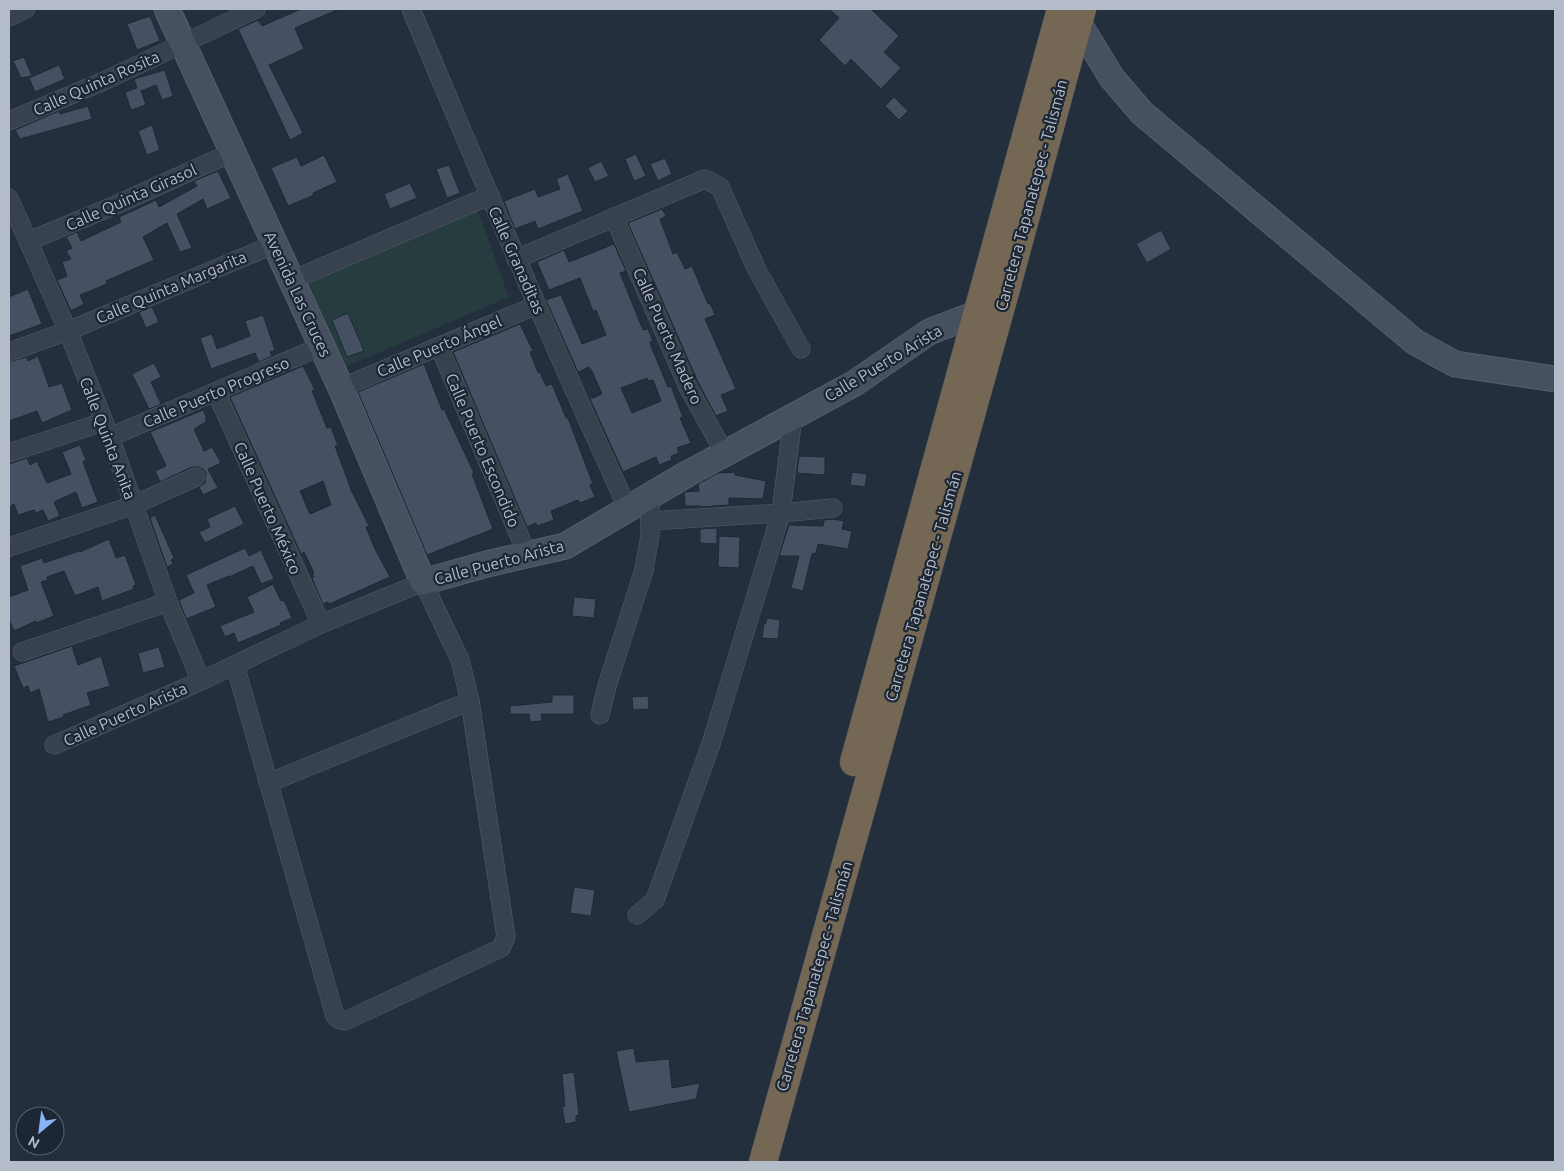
<svg xmlns="http://www.w3.org/2000/svg" width="1564" height="1171" viewBox="0 0 1564 1171" font-family="Ubuntu,sans-serif">
<style>
.green{fill:#263c3f}
.building{fill:#455162;stroke:#1f2835;fill-rule:evenodd}
.lines{fill:none;stroke-linecap:round;stroke-linejoin:round}
.street-casing{stroke:#565f6c;stroke-width:19}
.secondary-casing{stroke:#565f6c;stroke-width:27}
.highway-casing{stroke:#434c59;stroke-width:29}
.street{stroke:#38414e;stroke-width:18}
.secondary{stroke:#465061;stroke-width:25}
.highway{stroke:#746855;stroke-width:28}
.labels{text-anchor:middle;stroke-width:4.5;stroke-linejoin:round;paint-order:stroke}
.street-label{font-size:16px;fill:#b4bcc9;stroke:#1d2633}
</style>
<rect width="100%" height="100%" fill="#242f3e"/>
<path class="green" d="M475,203L509,297L336,371L299,278Z"/>
<g class="building">
<path d="M301,9H339L295,28L304,49L269,65L303,133L290,140L238,29L258,20L262,26Z"/>
<path d="M829,9H871L899,36L884,52L901,68L881,89L851,59L845,66L819,40L839,18Z"/>
<path d="M150,16L160,41L137,50L127,24Z"/>
<path d="M24,57L32,76L21,78L13,61Z"/>
<path d="M59,65L65,79L35,92L29,78Z"/>
<path d="M165,70L173,96L162,100L156,85L141,91L146,105L131,110L125,92L137,88L134,79Z"/>
<path d="M894,97L908,111L899,120L885,106Z"/>
<path d="M88,106L92,119L20,139L15,130L59,111L60,114Z"/>
<path d="M152,125L160,150L147,155L138,131Z"/>
<path d="M636,154L646,176L634,181L625,159Z"/>
<path d="M324,155L337,182L313,193L314,195L288,206L271,168L297,157L301,166Z"/>
<path d="M665,158L672,174L658,181L650,164Z"/>
<path d="M601,161L609,176L595,182L588,168Z"/>
<path d="M449,165L460,193L447,198L436,169Z"/>
<path d="M218,171L231,198L207,209L203,199L177,214L192,248L180,252L167,223L143,237L154,260L106,281L107,284L80,295L84,304L71,311L57,280L67,276L62,262L71,259L66,251L72,248L66,237L77,232L81,241L121,222L119,217L156,200L159,207L197,186L194,181Z"/>
<path d="M568,174L583,211L538,229L535,221L515,229L504,201L535,189L538,197L560,189L556,179Z"/>
<path d="M410,183L417,198L390,209L384,194Z"/>
<path d="M662,209L666,216L660,219L673,254L677,252L685,269L692,266L708,304L710,303L715,315L705,319L736,389L721,395L728,411L716,416L698,382L628,223Z"/>
<path d="M1161,230L1171,249L1147,263L1136,244Z"/>
<path d="M614,244L626,271L620,273L643,330L648,329L653,341L650,342L651,346L668,387L671,386L683,417L680,418L691,443L677,448L679,453L671,456L672,460L659,465L656,457L623,472L590,399L602,394L592,371L589,367L578,372L546,300L561,295L582,344L606,335L596,310L593,311L580,278L549,290L537,262L564,250L569,262ZM647,378L648,381L653,380L661,401L632,413L621,388Z"/>
<path d="M28,289L42,324L9,336V297Z"/>
<path d="M152,307L159,322L146,328L139,312Z"/>
<path d="M348,313L364,351L347,357L332,320Z"/>
<path d="M263,315L275,350L270,352L272,356L259,362L255,353L211,369L200,338L212,334L217,349L250,336L245,321Z"/>
<path d="M520,324L533,351L530,352L538,373L540,372L546,386L552,384L566,418H568L593,484L590,485L595,497L580,503L578,500L551,511L554,520L537,526L536,523L527,527L453,352Z"/>
<path d="M38,356L49,387L62,383L72,410L42,423L37,411L9,421V362L27,357L28,361Z"/>
<path d="M154,363L161,377L151,382L161,404L149,409L132,374Z"/>
<path d="M424,364L442,410L444,409L474,473L472,474L493,529L427,555L358,392Z"/>
<path d="M303,366L315,390L312,391L327,428L331,427L338,446H335L352,492L369,526L366,527L375,549L390,577L329,604L328,602L323,604L312,578L314,577L312,574L314,573L304,552L301,554L230,397ZM323,481L331,505L310,514L300,491Z"/>
<path d="M203,410L206,417V422L194,429L204,451L212,447L221,463L208,469L218,488L203,495L199,487L205,483L206,473L203,469L198,467H192L160,482L155,471L166,466L150,432Z"/>
<path d="M80,445L86,460L83,462L98,502L82,508L76,492L54,502L60,516L48,521L43,510L36,513L34,510L18,515L14,504L9,507V464L27,458L30,465L37,461L47,483L71,474L62,452Z"/>
<path d="M799,456L825,457V475L797,473Z"/>
<path d="M735,472V475L766,481L763,499L729,498V505L700,507V506H685L684,492L699,491L698,484L718,473Z"/>
<path d="M852,472L867,474L865,487L850,485Z"/>
<path d="M235,506L244,524L205,543L199,532L210,527L207,519Z"/>
<path d="M155,515L174,558L171,560L173,564L167,567L150,518Z"/>
<path d="M833,519L844,521L842,529L852,531L848,549L818,544L816,553L812,554L803,591L791,588L799,556H779L789,525L823,526L824,520Z"/>
<path d="M717,528V544L700,543V529Z"/>
<path d="M719,536L740,537L739,568L718,567Z"/>
<path d="M109,539L116,558L125,555L136,585L133,586L134,589L102,601L98,587L75,596L64,571L47,577L48,580L41,582L54,616L36,623V621L14,631L9,620V597L28,590L20,566L42,558L44,563L79,551L80,552Z"/>
<path d="M245,548L249,556L261,550L274,579L261,584L253,566L229,577V576L207,585L216,607L186,619L179,600L194,593L186,575Z"/>
<path d="M273,584L281,601L284,600L292,618L280,623L281,625L238,643L234,633L225,637L220,626L254,612L247,597Z"/>
<path d="M574,597L596,599L594,618L572,616Z"/>
<path d="M767,618L780,620L778,639L762,638L764,623H766Z"/>
<path d="M72,646L78,665L101,656L110,686L87,693L91,705L63,715L64,717L48,722L39,689L30,693L28,686L23,688L14,666Z"/>
<path d="M159,647L165,667L143,673L138,653Z"/>
<path d="M552,695H574V714H541L542,721L530,722L529,714H510V706L552,702Z"/>
<path d="M648,696L649,709L633,710L632,697Z"/>
<path d="M574,887L595,890L591,916L570,913Z"/>
<path d="M634,1048L636,1062L669,1059L672,1088L700,1083L696,1099L629,1112L616,1051Z"/>
<path d="M574,1072L579,1115L576,1116V1122L565,1124L562,1107L565,1106L562,1074Z"/>
</g>
<g class="lines">
<g class="street-casing">
<g id="street">
<path d="M411,9C481,177 552,344 628,509"/>
<path d="M9,17L26,9"/>
<path d="M9,121L104,81L256,9"/>
<path d="M9,198L68,331L110,437L168,602L201,681"/>
<path d="M614,217L688,387L725,454"/>
<path d="M29,241L118,204L233,152"/>
<path d="M516,259L705,179L720,187L757,270L801,349"/>
<path d="M292,280L489,196"/>
<path d="M439,346L527,554"/>
<path d="M9,352L68,331L275,244"/>
<path d="M341,388L537,305"/>
<path d="M216,392L321,624"/>
<path d="M110,437L322,346"/>
<path d="M9,453L103,422"/>
<path d="M650,521L781,513L833,508"/>
<path d="M9,547L134,505L196,477"/>
<path d="M22,652L168,602"/>
<path d="M600,715L607,686L644,570L650,535V496"/>
<path d="M54,745L201,681L321,624L423,582L460,660L470,701L506,937L501,948L345,1021L340,1020L335,1016L235,665"/>
<path d="M268,783L470,701"/>
<path d="M637,915L655,900L711,744L781,513L793,416"/>
</g>
</g>
<g class="secondary-casing">
<g id="secondary">
<path d="M167,9L341,388L423,582L487,564L565,546L687,474L855,383L929,332L978,313"/>
<path d="M1071,11L1112,78L1142,113L1415,342L1455,364L1555,379"/>
</g>
</g>
<g class="highway-casing">
<g id="highway">
<path d="M854,762L1061,9"/>
<path d="M763,1162L1007,285L1082,9"/>
</g>
</g>
<use href="#street" class="street"/>
<use href="#secondary" class="secondary"/>
<use href="#highway" class="highway"/>
</g>
<g class="labels">
<g class="street-label">
<text transform="translate(96 83) rotate(-24)" y="6">Calle Quinta Rosita</text>
<text transform="translate(1031 195) rotate(-75)" y="6">Carretera Tapanatepec - Talismán</text>
<text transform="translate(131 197) rotate(-24)" y="6">Calle Quinta Girasol</text>
<text transform="translate(517 260) rotate(66)" y="6">Calle Granaditas</text>
<text transform="translate(171 287) rotate(-23)" y="6">Calle Quinta Margarita</text>
<text transform="translate(298 294) rotate(65)" y="6">Avenida Las Cruces</text>
<text transform="translate(668 336) rotate(66)" y="6">Calle Puerto Madero</text>
<text transform="translate(439 346) rotate(-23)" y="6">Calle Puerto Ángel</text>
<text transform="translate(883 363) rotate(-31)" y="6">Calle Puerto Arista</text>
<text transform="translate(216 392) rotate(-23)" y="6">Calle Puerto Progreso</text>
<text transform="translate(108 438) rotate(69)" y="6">Calle Quinta Anita</text>
<text transform="translate(483 450) rotate(67)" y="6">Calle Puerto Escondido</text>
<text transform="translate(268 508) rotate(66)" y="6">Calle Puerto México</text>
<text transform="translate(499 562) rotate(-15)" y="6">Calle Puerto Arista</text>
<text transform="translate(923 586) rotate(-74)" y="6">Carretera Tapanatepec - Talismán</text>
<text transform="translate(125 714) rotate(-24)" y="6">Calle Puerto Arista</text>
<text transform="translate(814 976) rotate(-74)" y="6">Carretera Tapanatepec - Talismán</text>
</g>
</g>
<rect width="1564" height="1171" fill="none" stroke="#b4bcc9" stroke-width="20"/>
<g transform="translate(40 1131) rotate(209)"><circle r="24" fill="#1d2633" stroke="#59626f"/>
<path d="M0-4L9 19L0 12L-9 19Z" fill="#8ab4f8"/>
<text y="-8" font-size="14" font-weight="bold" text-anchor="middle" fill="#b4bcc9">N</text>
</g>
</svg>
